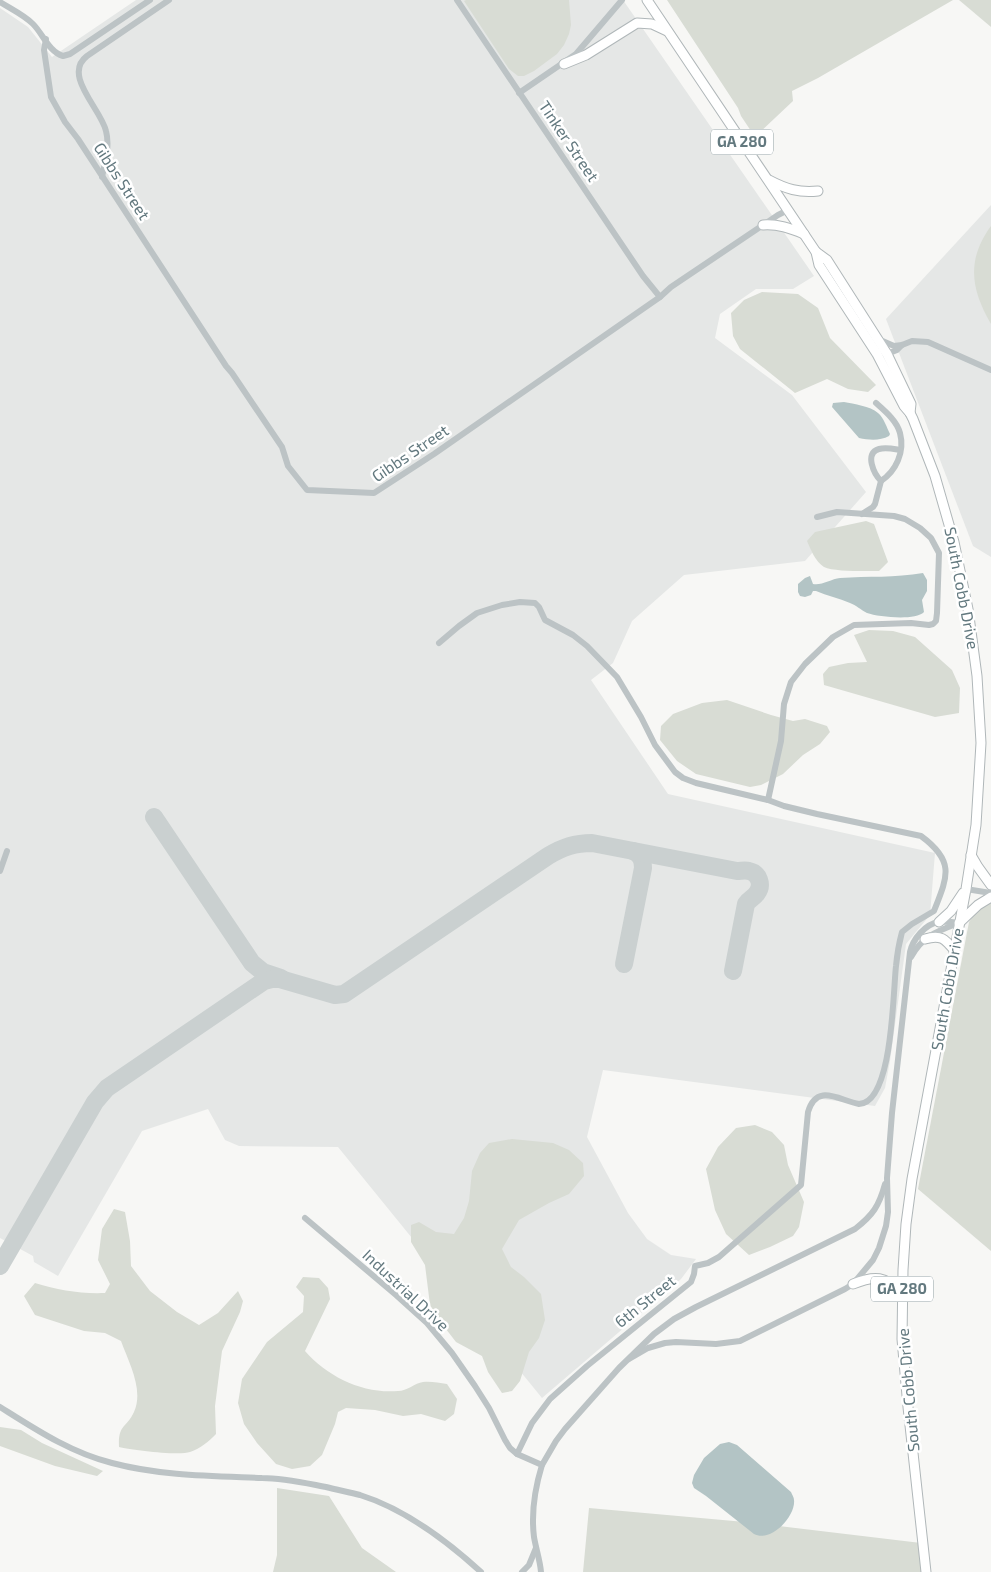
<svg xmlns="http://www.w3.org/2000/svg" width="991" height="1572" viewBox="0 0 991 1572" font-family="'Exo 2',sans-serif">
<style>
.built{fill:#e5e7e6}
.green{fill:#d8dcd4}
.water{fill:#b3c4c5}
.lines{fill:none;stroke-linecap:round;stroke-linejoin:round}
.taxiway{stroke:#cad0d0;stroke-width:18}
.major-casing{stroke:#b0b7b9;stroke-width:11}
.minor{stroke:#bcc3c5;stroke-width:6}
.major{stroke:#fff;stroke-width:9}
.labels{text-anchor:middle;stroke-width:5;stroke-linejoin:round;paint-order:stroke}
.shield{fill:#fff;stroke:#92a1a5;stroke-width:1}
.shield-label{font-size:15px;font-weight:bold;fill:#63797f}
.street-label{font-size:16px;fill:#63797f;stroke:#fff}
</style>
<rect width="100%" height="100%" fill="#f7f7f5"/>
<g class="built">
<path d="M136,0H623L814,276L793,289H756L720,314L715,338L792,395L866,492L805,561L684,575L632,621L613,663L591,680L668,794L935,853L930,915L906,944L890,1061L885,1088L875,1106L603,1070L587,1137L628,1213L647,1239L671,1255L696,1259L681,1279L542,1398L338,1147L239,1146L225,1140L208,1109L142,1131L58,1276L34,1262L33,1256L0,1238V8L28,27L52,57Z"/>
<path d="M991,205V557L973,546L886,319Z"/>
</g>
<g class="green">
<path d="M466,0H569L571,25L569,34L564,45L557,54L534,71L524,76H518L509,69L464,1Z"/>
<path d="M667,0H953L818,78L792,91L793,101L755,137L741,116L738,108Z"/>
<path d="M959,0H991V27Z"/>
<path d="M991,226V324C971,290 966,260 991,226Z"/>
<path d="M762,292L798,294L818,308L830,338L876,385L868,392L848,389L827,379L795,393L740,349L733,336L731,313L744,300Z"/>
<path d="M866,521L874,524L888,562L879,571C867,571 834,572 824,567C815,561 811,550 807,541L815,532Z"/>
<path d="M869,630L893,631L915,637L952,670L960,688L959,713L935,717L824,685L823,674L829,667L848,663L867,662L854,635Z"/>
<path d="M727,700L771,715L793,721L805,719L827,726L830,732L820,744L803,755L783,774L761,785L750,787L696,774L677,761L660,740L661,726L673,714L702,703Z"/>
<path d="M991,903V1251L918,1189L969,922C975,913 981,907 991,903Z"/>
<path d="M755,1125L772,1132L784,1145L788,1165L804,1202L799,1227L793,1236L770,1247L749,1255L726,1234L715,1210L706,1169L718,1147L736,1128Z"/>
<path d="M512,1139L553,1143L569,1150L583,1163L584,1176L569,1194L549,1203L519,1220L502,1249L511,1267L524,1277L541,1294L545,1320L539,1338L529,1352L520,1381L512,1391L502,1393L488,1372L482,1356L456,1342L439,1320L430,1305L425,1265L411,1242V1225L419,1222L436,1232L454,1234L464,1218L469,1201L472,1171L480,1153L489,1143Z"/>
<path d="M114,1209L125,1212L130,1241L131,1266L150,1291L177,1312L199,1325L218,1313L238,1291L243,1301L240,1312L222,1351L215,1406L216,1434C208,1442 201,1448 190,1452C179,1456 132,1450 119,1447C118,1424 126,1429 134,1412C144,1390 129,1363 121,1341L105,1333L84,1331L35,1315L24,1296L35,1283C58,1290 80,1294 105,1293L110,1284L98,1260L102,1229Z"/>
<path d="M303,1277L319,1278L328,1288L330,1299L305,1351C328,1377 363,1394 398,1391C407,1391 415,1383 423,1382C431,1381 439,1383 447,1384L457,1399L454,1414L445,1421L421,1414L403,1416L375,1410L346,1408L338,1412L335,1424L322,1455L310,1466L292,1469L276,1464L257,1443L244,1424L238,1403L242,1379L267,1342L303,1312L304,1296L296,1287Z"/>
<path d="M0,1427L21,1430L42,1443L103,1471L97,1476L55,1466L0,1446Z"/>
<path d="M277,1488L329,1496L362,1548L396,1572H273L277,1555Z"/>
<path d="M589,1508L745,1522L921,1543L925,1572H583Z"/>
</g>
<g class="water">
<path d="M844,402C854,404 870,406 878,413C884,418 887,428 890,434L889,436C880,441 869,440 859,438L832,407L833,403Z"/>
<path d="M923,573L927,580V591L922,600L924,612C915,621 879,617 867,613C861,610 856,605 850,603C839,598 827,596 816,591H813L811,595L805,597L800,596L798,592V584L805,578L810,576L813,584C821,586 831,579 840,578C868,576 895,578 923,573Z"/>
<path d="M729,1442L737,1445L791,1492C792,1495 794,1497 794,1500C796,1516 771,1543 754,1534L706,1496L694,1488L692,1483L694,1475L704,1458L720,1444Z"/>
</g>
<g class="lines">
<g class="taxiway">
<path d="M154,817L252,963L263,972L281,978"/>
<path d="M624,964L643,868C643,860 641,855 633,851"/>
<path d="M0,1266L95,1102L107,1088L264,981L272,979H280L335,995L344,994L548,856C563,847 575,843 592,843L737,871C741,871 745,870 749,871C759,873 763,885 757,893C754,898 749,899 746,904L733,971"/>
</g>
<g class="major-casing">
<g id="major">
<path d="M647,0L816,252L819,265L877,354L904,406L910,413L913,419L935,476L954,542L968,609L977,676L981,743L976,825L966,889L912,1179L906,1224L903,1270L902,1339L908,1407L926,1572"/>
<path d="M564,64L586,55L637,23L652,24L667,31"/>
<path d="M769,180C786,189 799,193 818,191"/>
<path d="M763,225C778,224 790,228 804,234"/>
<path d="M816,252L827,260L887,354L911,404L910,413"/>
<path d="M971,855L978,867L991,885"/>
<path d="M939,922L951,911L963,893"/>
<path d="M959,923L978,905L991,897"/>
<path d="M925,939C941,934 945,939 955,951"/>
<path d="M853,1284C875,1275 885,1276 902,1293"/>
</g>
</g>
<g class="minor">
<path d="M457,0L643,276L660,297"/>
<path d="M0,2C11,9 24,15 33,24C43,34 49,52 63,56L70,54L150,0"/>
<path d="M46,39L44,50L51,97L65,122L78,139L226,366L232,373L282,447L288,466L307,490L374,493L434,454L660,297L671,287L778,215L788,210"/>
<path d="M519,93L576,54L622,0"/>
<path d="M102,177C105,162 110,146 106,131C101,109 62,75 87,56L169,0"/>
<path d="M878,339L894,346L902,345L912,341L928,342L991,370"/>
<path d="M887,354L897,350L902,345"/>
<path d="M876,403C885,411 897,421 900,433C905,452 896,471 881,481"/>
<path d="M862,514L873,507L875,504L881,481C874,474 864,453 879,449C886,447 894,449 900,450"/>
<path d="M439,643L459,626L477,613L502,605L520,602L535,603L539,607L545,620L573,635L587,646L617,677L641,717L655,745L675,772L683,778L696,783L768,800L784,806L817,814L921,836C955,861 948,876 934,911L912,924L902,932C899,943 897,955 896,966C893,991 893,1103 859,1104C840,1101 817,1082 808,1112L801,1185L719,1257L708,1263L695,1266L694,1274L691,1282L587,1366L550,1399L532,1423L517,1454"/>
<path d="M768,800L781,741L784,704L791,682L805,664L833,637L854,625L911,623L929,625L933,624L936,621L937,613L939,553L931,538L920,528L905,519L894,516L837,512L817,517"/>
<path d="M0,871L7,851"/>
<path d="M966,889L991,893"/>
<path d="M911,957C922,937 935,932 956,924"/>
<path d="M305,1218L396,1295L427,1323L452,1353L475,1386L489,1408L505,1440L510,1448L517,1454L542,1465C535,1488 531,1513 534,1537C536,1549 540,1560 541,1572"/>
<path d="M629,1359L648,1348L665,1343L676,1342L716,1344L740,1341L845,1289L853,1284L873,1260L879,1248L886,1226L888,1212L887,1178L892,1113L910,952C913,939 925,924 939,922C946,921 953,922 959,923"/>
<path d="M0,1407C35,1429 71,1453 112,1463C161,1476 212,1476 262,1478C284,1478 305,1483 326,1487C337,1490 349,1492 360,1495C405,1509 446,1540 481,1572"/>
<path d="M542,1465L556,1441L565,1429L619,1368L654,1334L674,1319L696,1307L855,1229C873,1215 879,1206 885,1184"/>
<path d="M522,1572L529,1565L536,1548"/>
</g>
<use href="#major" class="major"/>
</g>
<g class="labels">
<g class="shield">
<rect x="711" y="129.5" width="62" height="25" rx="4"/>
<rect x="871" y="1276.5" width="62" height="25" rx="4"/>
</g>
<g class="shield-label">
<text x="742" y="147">GA 280</text>
<text x="902" y="1294">GA 280</text>
</g>
<g class="street-label">
<text transform="translate(569 141) rotate(56)" y="6">Tinker Street</text>
<text transform="translate(122 181) rotate(57)" y="6">Gibbs Street</text>
<text transform="translate(410 453) rotate(-34)" y="6">Gibbs Street</text>
<text transform="translate(962 588) rotate(79)" y="6">South Cobb Drive</text>
<text transform="translate(947 989) rotate(-80)" y="6">South Cobb Drive</text>
<text transform="translate(406 1290) rotate(43)" y="6">Industrial Drive</text>
<text transform="translate(645 1301) rotate(-39)" y="6">6th Street</text>
<text transform="translate(908 1390) rotate(-95)" y="6">South Cobb Drive</text>
</g>
</g>
</svg>
